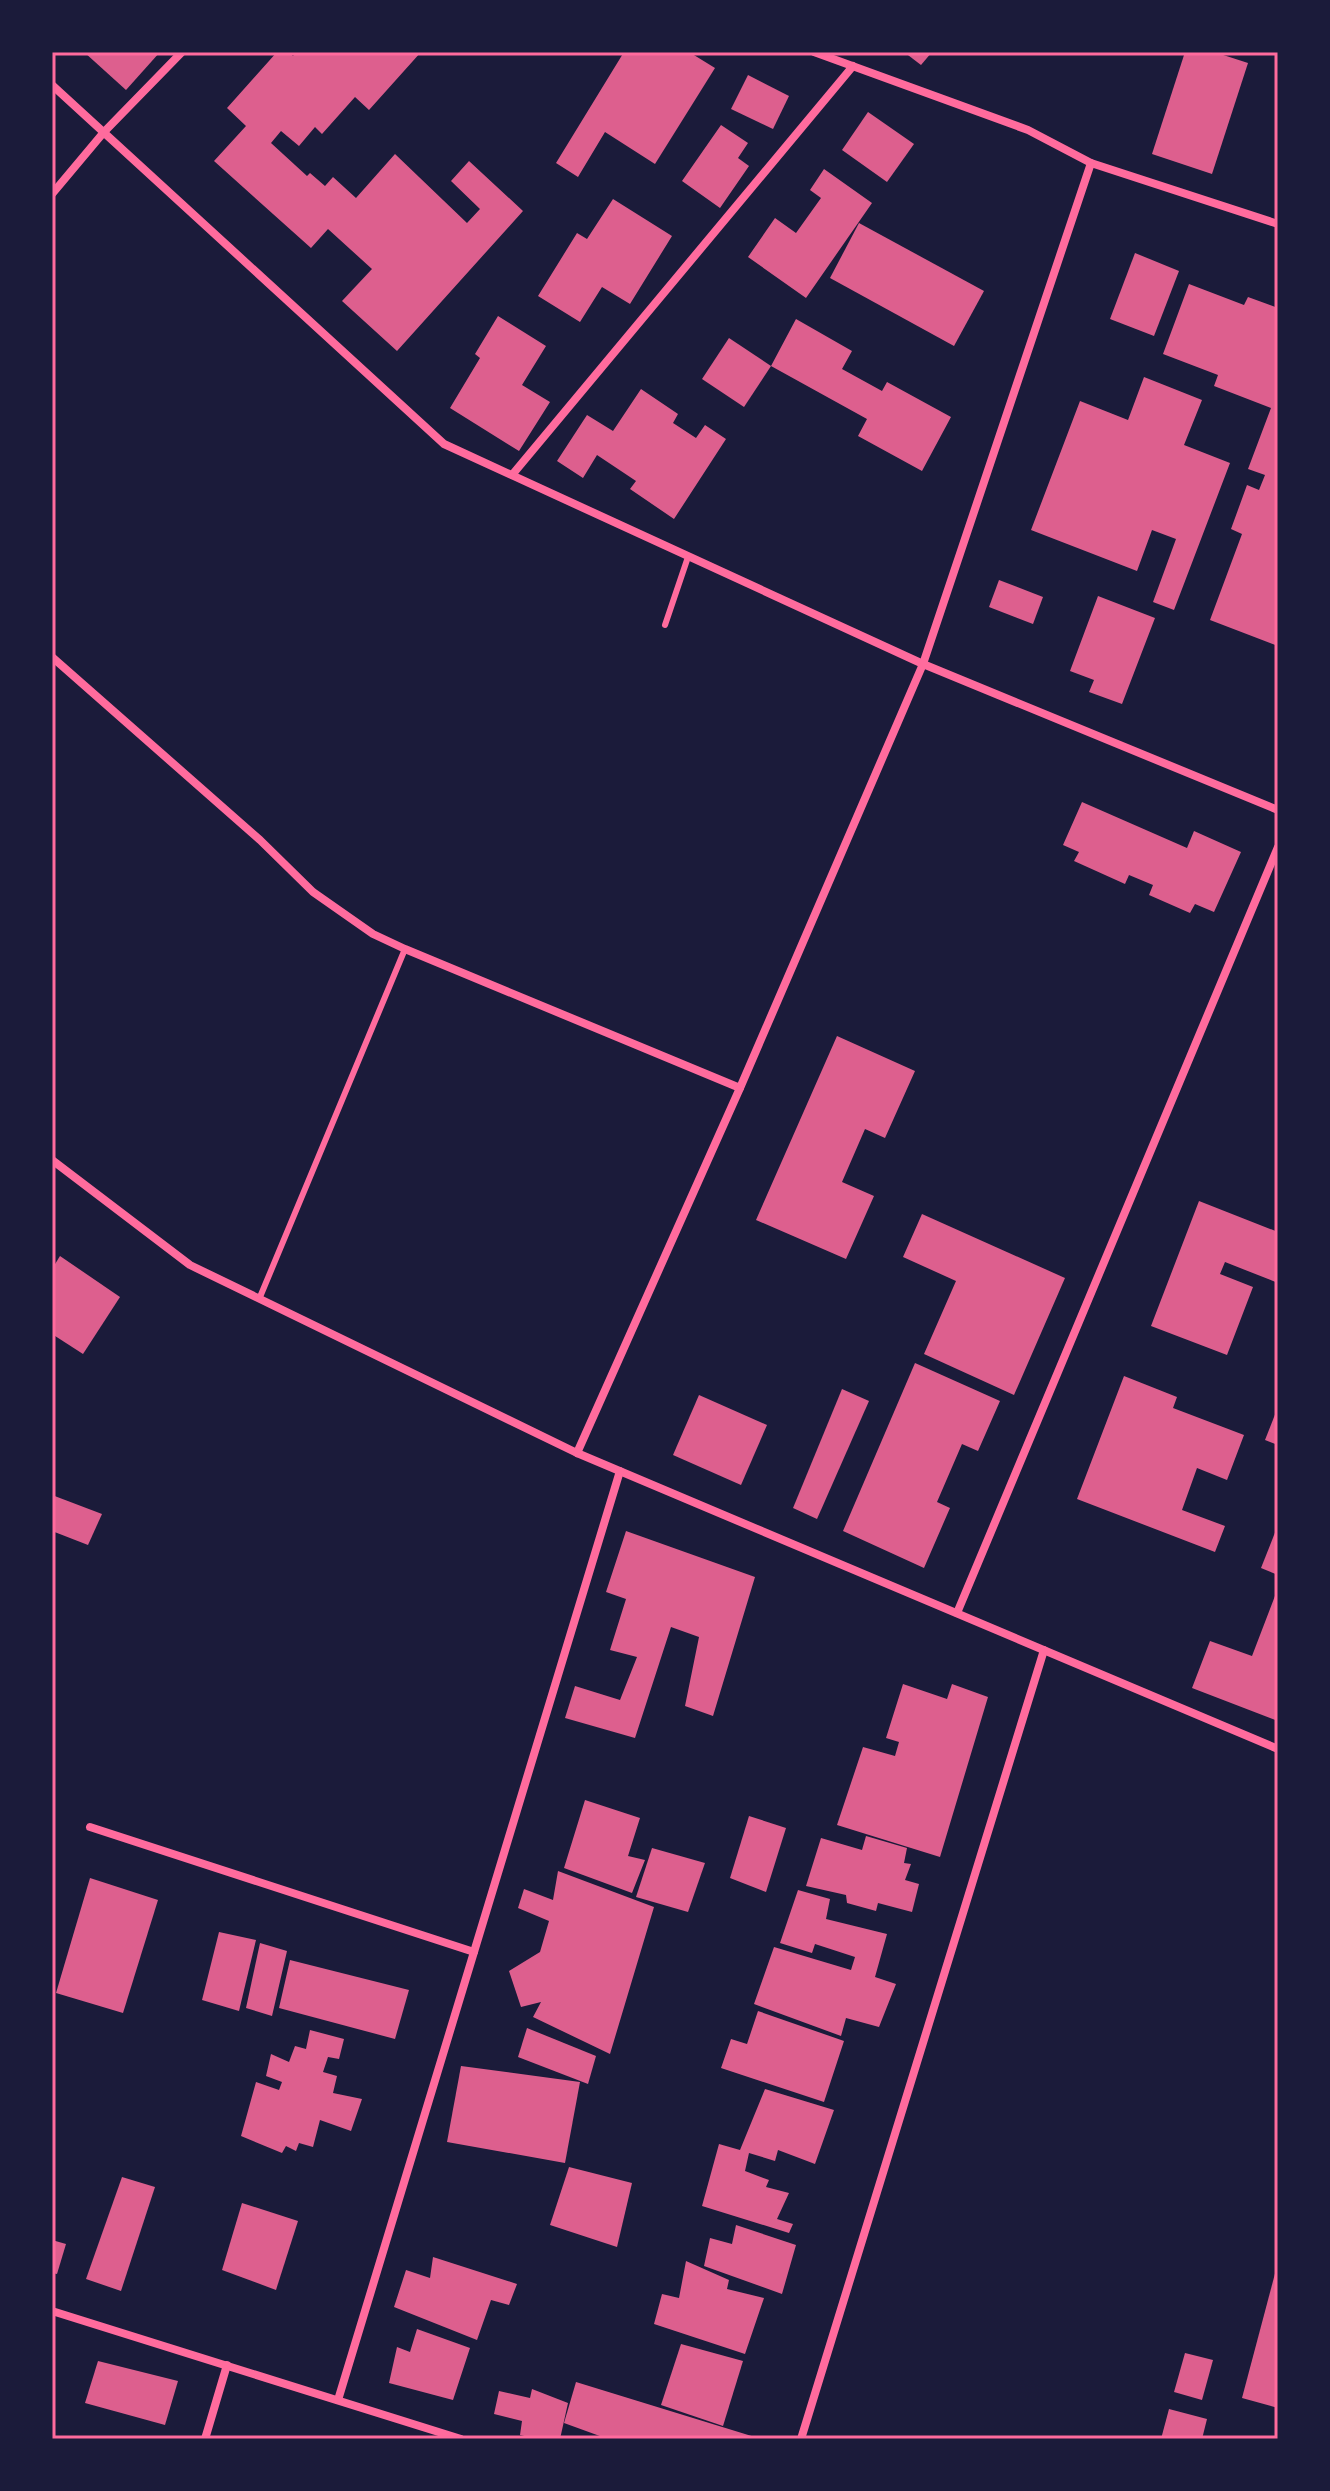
<svg xmlns="http://www.w3.org/2000/svg" width="1330" height="2491" viewBox="0 0 1330 2491" font-family="Helvetica,sans-serif">
<style>
.building{fill:#dd5f8e}
.lines{fill:none;stroke-linecap:round;stroke-linejoin:round}
.service{stroke:#ff6b9d;stroke-width:6}
.minor{stroke:#ff6b9d;stroke-width:8}
.neatline{fill:none;stroke:#ff6b9d;stroke-width:3}
</style>
<rect width="100%" height="100%" fill="#1b1b3a"/>
<g class="building">
<path d="M84,52H160L126,90Z"/>
<path d="M277,52H289L293,56L296,52H421L369,110L355,97L322,134L315,127L299,146L281,131L271,143L307,176L310,173L325,186L333,177L356,198L395,154L467,223L480,209L451,181L469,161L523,211L397,351L342,301L372,269L328,229L311,248L214,161L246,126L227,108Z"/>
<path d="M624,52H689L715,68L655,164L605,132L578,177L556,163Z"/>
<path d="M904,52H932L921,65Z"/>
<path d="M1185,52H1214L1248,63L1212,174L1152,154Z"/>
<path d="M748,75L789,96L773,129L731,109Z"/>
<path d="M868,112L914,144L887,182L842,150Z"/>
<path d="M721,125L748,143L738,158L749,166L720,208L682,181Z"/>
<path d="M824,169L872,203L806,298L748,257L775,218L796,233L821,198L810,190Z"/>
<path d="M613,199L672,236L630,304L602,287L580,322L538,296L577,233L587,239Z"/>
<path d="M859,223L984,291L954,346L830,278Z"/>
<path d="M1135,253L1179,271L1154,336L1110,319Z"/>
<path d="M1189,284L1244,305L1248,297L1278,308V646L1210,620L1242,534L1231,529L1247,485L1259,490L1265,475L1248,469L1271,408L1214,386L1218,375L1163,354Z"/>
<path d="M498,316L546,346L522,385L550,402L519,451L450,408L480,358L475,354Z"/>
<path d="M796,319L852,351L842,369L882,391L887,382L951,417L922,471L858,436L867,419L771,366Z"/>
<path d="M729,338L771,366L744,407L702,379Z"/>
<path d="M1144,377L1202,400L1184,445L1230,463L1174,610L1153,602L1176,539L1152,530L1137,571L1031,530L1080,401L1128,420Z"/>
<path d="M641,389L678,414L673,423L696,438L705,425L726,439L674,519L630,489L636,481L597,455L583,478L557,461L587,415L613,431Z"/>
<path d="M999,580L1043,597L1033,624L989,607Z"/>
<path d="M1098,596L1155,618L1122,704L1089,692L1094,680L1070,671Z"/>
<path d="M1082,802L1187,848L1194,831L1241,852L1214,912L1195,904L1190,913L1149,895L1153,885L1129,875L1125,884L1074,861L1079,852L1063,845Z"/>
<path d="M837,1036L915,1071L885,1138L865,1129L842,1182L874,1196L846,1259L756,1220Z"/>
<path d="M1199,1201L1278,1232V1283L1225,1262L1220,1274L1253,1287L1227,1355L1151,1326Z"/>
<path d="M922,1214L1065,1278L1014,1395L924,1354L956,1281L903,1257Z"/>
<path d="M60,1256L120,1297L83,1354L52,1334V1269Z"/>
<path d="M915,1363L1000,1401L978,1451L962,1444L937,1502L950,1508L924,1568L843,1531Z"/>
<path d="M1124,1376L1177,1397L1173,1408L1244,1435L1227,1480L1197,1468L1182,1510L1225,1526L1215,1552L1077,1499Z"/>
<path d="M842,1389L869,1401L817,1519L793,1508Z"/>
<path d="M699,1395L767,1425L741,1485L673,1455Z"/>
<path d="M1278,1407V1445L1265,1440Z"/>
<path d="M52,1495L102,1514L88,1545L52,1531Z"/>
<path d="M1278,1525V1575L1261,1568Z"/>
<path d="M626,1531L755,1577L713,1716L685,1706L699,1637L671,1627L635,1738L565,1718L575,1686L620,1700L637,1657L610,1650L626,1599L606,1592Z"/>
<path d="M1278,1588V1721L1192,1688L1210,1641L1252,1656Z"/>
<path d="M903,1684L947,1699L952,1684L988,1697L940,1857L837,1825L863,1747L895,1756L899,1742L886,1738Z"/>
<path d="M585,1800L640,1818L628,1856L645,1860L632,1893L564,1868Z"/>
<path d="M749,1816L786,1828L766,1892L730,1878Z"/>
<path d="M866,1836L907,1848L904,1863L911,1864L905,1880L919,1884L912,1912L878,1903L876,1911L847,1903L846,1895L806,1886L821,1838L862,1850Z"/>
<path d="M652,1848L705,1863L688,1912L636,1897Z"/>
<path d="M558,1871L654,1907L610,2054L533,2017L541,2002L521,2007L509,1971L540,1952L549,1921L518,1908L524,1889L553,1900Z"/>
<path d="M90,1878L158,1900L123,2013L56,1993Z"/>
<path d="M798,1890L830,1899L826,1919L887,1934L875,1977L896,1984L879,2027L846,2018L841,2036L754,2004L774,1947L851,1970L855,1957L815,1944L812,1953L780,1943Z"/>
<path d="M219,1932L256,1940L239,2011L202,2000Z"/>
<path d="M260,1943L287,1951L272,2016L246,2008Z"/>
<path d="M290,1960L409,1990L395,2039L279,2008Z"/>
<path d="M758,2011L844,2041L824,2102L721,2068L731,2039L747,2044Z"/>
<path d="M527,2028L596,2056L588,2084L518,2057Z"/>
<path d="M310,2030L344,2039L339,2059L328,2057L323,2072L337,2076L333,2093L362,2099L351,2131L320,2120L313,2147L299,2143L296,2151L286,2146L282,2153L241,2136L256,2082L279,2090L282,2082L266,2076L271,2054L289,2062L295,2046L306,2049Z"/>
<path d="M461,2066L580,2082L565,2163L447,2142Z"/>
<path d="M765,2089L834,2110L815,2164L778,2150L775,2161L749,2153L745,2171L769,2180L766,2187L789,2193L777,2219L793,2224L789,2233L702,2206L719,2144L740,2150Z"/>
<path d="M569,2167L632,2183L617,2247L550,2225Z"/>
<path d="M122,2177L155,2187L121,2291L86,2279Z"/>
<path d="M242,2203L298,2221L276,2290L222,2270Z"/>
<path d="M736,2225L796,2245L782,2294L704,2266L710,2238L732,2244Z"/>
<path d="M52,2240L66,2244L57,2274L52,2273Z"/>
<path d="M433,2257L517,2284L509,2305L491,2300L477,2340L394,2307L406,2270L430,2278Z"/>
<path d="M686,2261L729,2280L727,2289L764,2298L745,2354L654,2324L662,2294L679,2298Z"/>
<path d="M1277,2266H1278V2408L1242,2398Z"/>
<path d="M417,2329L470,2348L453,2400L389,2383L397,2347L410,2352Z"/>
<path d="M681,2344L743,2361L723,2426L661,2405Z"/>
<path d="M1185,2353L1213,2360L1202,2400L1174,2392Z"/>
<path d="M98,2361L178,2381L165,2425L85,2403Z"/>
<path d="M576,2382L758,2438L757,2439H608L564,2423Z"/>
<path d="M532,2389L568,2403L560,2439H537L520,2435L522,2421L494,2414L499,2391L530,2398Z"/>
<path d="M1169,2409L1207,2419L1202,2439H1161Z"/>
</g>
<g class="lines">
<g class="service">
<path d="M665,625L688,557"/>
<path d="M260,1297L405,949"/>
</g>
<g class="minor">
<path d="M814,52L1028,130L1091,163L1278,224"/>
<path d="M52,85L444,444L923,664L1278,810"/>
<path d="M52,194L104,132L182,52"/>
<path d="M512,475L853,66"/>
<path d="M52,657L260,840L313,892L373,934L405,949L740,1088"/>
<path d="M52,1160L190,1265L577,1453L1278,1749"/>
<path d="M577,1453L740,1088L923,664L1091,163"/>
<path d="M957,1613L1278,847"/>
<path d="M90,1827L474,1952"/>
<path d="M52,2311L461,2439"/>
<path d="M338,2400L620,1471"/>
<path d="M205,2439L227,2365"/>
<path d="M801,2439L1044,1650"/>
</g>
</g>
<rect width="1330" height="2491" fill="none" stroke="#1b1b3a" stroke-width="108"/>
<rect x="54" y="54" width="1222" height="2383" class="neatline"/>
</svg>
